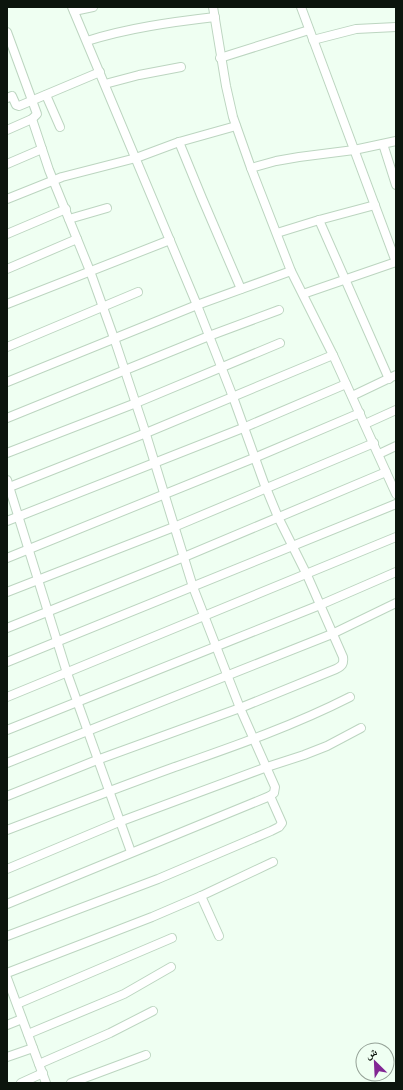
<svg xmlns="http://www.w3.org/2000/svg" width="403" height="1090" viewBox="0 0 403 1090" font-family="'Fira Sans','Noto Naskh Arabic',sans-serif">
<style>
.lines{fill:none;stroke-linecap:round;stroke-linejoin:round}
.minor-casing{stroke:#bcd5c0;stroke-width:10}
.minor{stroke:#fff;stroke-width:8}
</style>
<rect width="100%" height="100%" fill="#effff2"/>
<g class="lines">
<g class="minor-casing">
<g id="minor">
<path d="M213,7L226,86L233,117L251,168L291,271L333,355L396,494"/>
<path d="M301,7L396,262"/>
<path d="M74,11L93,7"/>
<path d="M7,32L37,114L32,119L7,130"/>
<path d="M313,40L356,29L396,27"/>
<path d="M87,41C128,28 172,22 215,17"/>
<path d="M220,58L309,30"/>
<path d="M105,84L139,75L181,67"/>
<path d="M46,95L60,127"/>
<path d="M7,98L12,96L16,105L19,106L100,72"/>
<path d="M179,142L202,198L241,289"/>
<path d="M383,144L396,185"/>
<path d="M7,164L42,149"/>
<path d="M251,168L276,161L299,157L354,150L396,141"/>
<path d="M7,199L62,177L136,158L179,142L236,126"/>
<path d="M69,219L107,208"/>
<path d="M319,220L389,379"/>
<path d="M277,233L319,220L375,205"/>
<path d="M7,234L66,209"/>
<path d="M7,269L77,239"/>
<path d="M303,294L396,262"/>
<path d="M7,304L170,240"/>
<path d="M7,347L138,292"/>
<path d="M7,382L197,305L291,271"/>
<path d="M352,396L396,375"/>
<path d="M7,418L209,336L279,310"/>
<path d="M365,424L396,410"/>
<path d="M7,453L136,403L280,343"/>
<path d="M379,454L396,446"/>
<path d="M7,480L67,673L131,852"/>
<path d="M7,488L146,433L333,355"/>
<path d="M7,521L243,428L346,384"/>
<path d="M7,558L254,458L360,413"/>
<path d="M7,592L174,527L374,443"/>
<path d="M7,628L184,557L386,472"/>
<path d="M7,662L396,504"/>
<path d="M7,697L396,537"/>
<path d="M7,730L320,605L396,572"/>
<path d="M7,763L332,634L396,603"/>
<path d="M7,796L97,760L240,708L336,669C342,666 344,664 343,657L307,575L278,517L264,483L233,397L197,305L72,7"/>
<path d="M7,830C62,809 117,788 172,768C232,747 293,726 350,697"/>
<path d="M7,869L119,822L267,767L304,755L327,746L361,728"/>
<path d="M201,896L219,936"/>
<path d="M7,904L270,796L274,793L275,787L240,708L193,587L144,428L114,338L90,271L49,170L32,119"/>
<path d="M7,936L158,879L271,831L279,827L282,823L270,796"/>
<path d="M7,973L152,917L201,896L273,862"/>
<path d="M7,978L46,1083"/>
<path d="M17,1004L172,938"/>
<path d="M7,1025L22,1019"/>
<path d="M28,1034L124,994L171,967"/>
<path d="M7,1057L33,1048"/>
<path d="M39,1064L110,1033L153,1011"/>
<path d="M21,1083L43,1073"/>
<path d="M71,1083L146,1055"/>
</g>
</g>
<use href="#minor" class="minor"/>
</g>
<rect width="403" height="1090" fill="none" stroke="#0c150d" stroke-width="16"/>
<g transform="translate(375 1062) rotate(336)"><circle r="19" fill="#effff2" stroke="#94a196"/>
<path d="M0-3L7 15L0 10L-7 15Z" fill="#822794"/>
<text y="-6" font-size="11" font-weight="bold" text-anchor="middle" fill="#0c150d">ش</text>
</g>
</svg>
